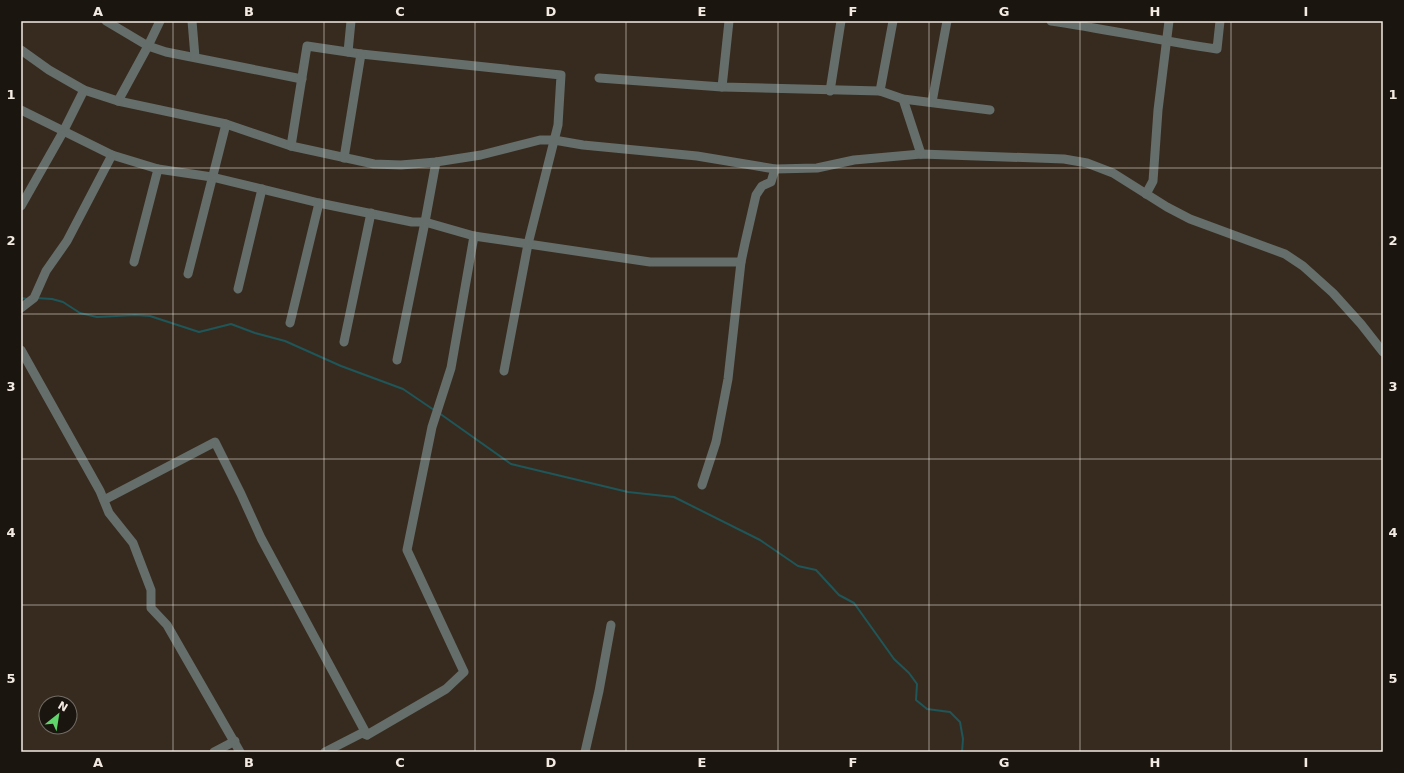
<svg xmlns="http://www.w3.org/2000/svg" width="1404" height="773" viewBox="0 0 1404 773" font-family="'DejaVu Sans',sans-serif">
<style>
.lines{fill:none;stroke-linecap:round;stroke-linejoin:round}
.stream{stroke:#1f5659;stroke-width:2}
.minor{stroke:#656e6a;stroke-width:9}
.grid{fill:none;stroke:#f3ebe3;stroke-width:1;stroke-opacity:0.55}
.neatline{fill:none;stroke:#f3ebe3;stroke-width:1.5}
.grid-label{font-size:13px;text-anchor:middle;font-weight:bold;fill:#f3ebe3}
</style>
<rect width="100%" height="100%" fill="#372b1f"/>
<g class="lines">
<g class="stream">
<path d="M21,298L28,299"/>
<path d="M36,298L52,299L63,302L80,313L97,317L135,315L150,316L199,332L231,324L255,333L285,341L341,366L403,389L434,410"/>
<path d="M439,413L511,464L628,492L674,497L760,540L798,566L816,570L839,595L854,603L894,659L909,673L917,684L916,700L927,709L950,712L960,722L963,739L962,752"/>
</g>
<g class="minor">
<path d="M106,21L148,46L166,52L302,79"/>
<path d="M192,21L195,57"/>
<path d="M1051,21C1106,29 1161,41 1217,49L1220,21"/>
<path d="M21,50L49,70L84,90L118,101L226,124L291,146L374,164L401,165L436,162L481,155L540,140H554L583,145L697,156L775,169L817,168L854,160L921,154L1064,159L1087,163L1113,173L1167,207L1190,219L1285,254L1303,266L1333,293L1361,324L1383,352"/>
<path d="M348,52L351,21"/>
<path d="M599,78L722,87L880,91L903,99L990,110"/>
<path d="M722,87L729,21"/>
<path d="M830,91L841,21"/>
<path d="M880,91L893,21"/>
<path d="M903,99L921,154"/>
<path d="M118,101L148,46L160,21"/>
<path d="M932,102L947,21"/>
<path d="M21,110L112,155L158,169L212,177L319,203L412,222H425L474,236L650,262H741"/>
<path d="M291,146L307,46L361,54L561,75L558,125L528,244L504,371"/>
<path d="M344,158L361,54"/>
<path d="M1146,194L1153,181L1158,110L1169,21"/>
<path d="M21,206L63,132L84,90"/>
<path d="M134,262L158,169"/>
<path d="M188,274L226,124"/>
<path d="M238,289L262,189"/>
<path d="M21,308L34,298L46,271L67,241L112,155"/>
<path d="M290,323L319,203"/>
<path d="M344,342L371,213"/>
<path d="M21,350L100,491L109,513L133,543L151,590V608L167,625L240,752"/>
<path d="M397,360L425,222L436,162"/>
<path d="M702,485L716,442L728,379L741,262L745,243L756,195L762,186L771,182L775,169"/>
<path d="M104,500L215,442L241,494L261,538L367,735"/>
<path d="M214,752L235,741"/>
<path d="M325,752L362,733L367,735L446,689L464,672L407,550L432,427L451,368L474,236"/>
<path d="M585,752L599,691L611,625"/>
</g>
</g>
<path class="grid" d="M173,21V752M324,21V752M475,21V752M626,21V752M778,21V752M929,21V752M1080,21V752M1231,21V752M21,168H1383M21,314H1383M21,459H1383M21,605H1383"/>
<rect width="1404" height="773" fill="none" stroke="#1a150f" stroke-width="44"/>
<g transform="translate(58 715) rotate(30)"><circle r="19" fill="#1a150f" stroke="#716b64"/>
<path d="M0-3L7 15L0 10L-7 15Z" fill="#5fd56b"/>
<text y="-6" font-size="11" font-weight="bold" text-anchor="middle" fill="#f3ebe3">N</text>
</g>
<rect x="22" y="22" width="1360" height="729" class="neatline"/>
<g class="grid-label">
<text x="98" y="16">A</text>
<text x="249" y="16">B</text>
<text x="400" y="16">C</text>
<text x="551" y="16">D</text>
<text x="702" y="16">E</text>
<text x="853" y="16">F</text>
<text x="1004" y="16">G</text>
<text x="1155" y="16">H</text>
<text x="1306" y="16">I</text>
<text x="11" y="99">1</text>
<text x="1393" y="99">1</text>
<text x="11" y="245">2</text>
<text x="1393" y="245">2</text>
<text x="11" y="391">3</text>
<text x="1393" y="391">3</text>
<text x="11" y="537">4</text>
<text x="1393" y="537">4</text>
<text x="11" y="683">5</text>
<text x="1393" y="683">5</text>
<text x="98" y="767">A</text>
<text x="249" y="767">B</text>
<text x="400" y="767">C</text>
<text x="551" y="767">D</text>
<text x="702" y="767">E</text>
<text x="853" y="767">F</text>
<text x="1004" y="767">G</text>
<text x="1155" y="767">H</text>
<text x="1306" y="767">I</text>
</g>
</svg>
